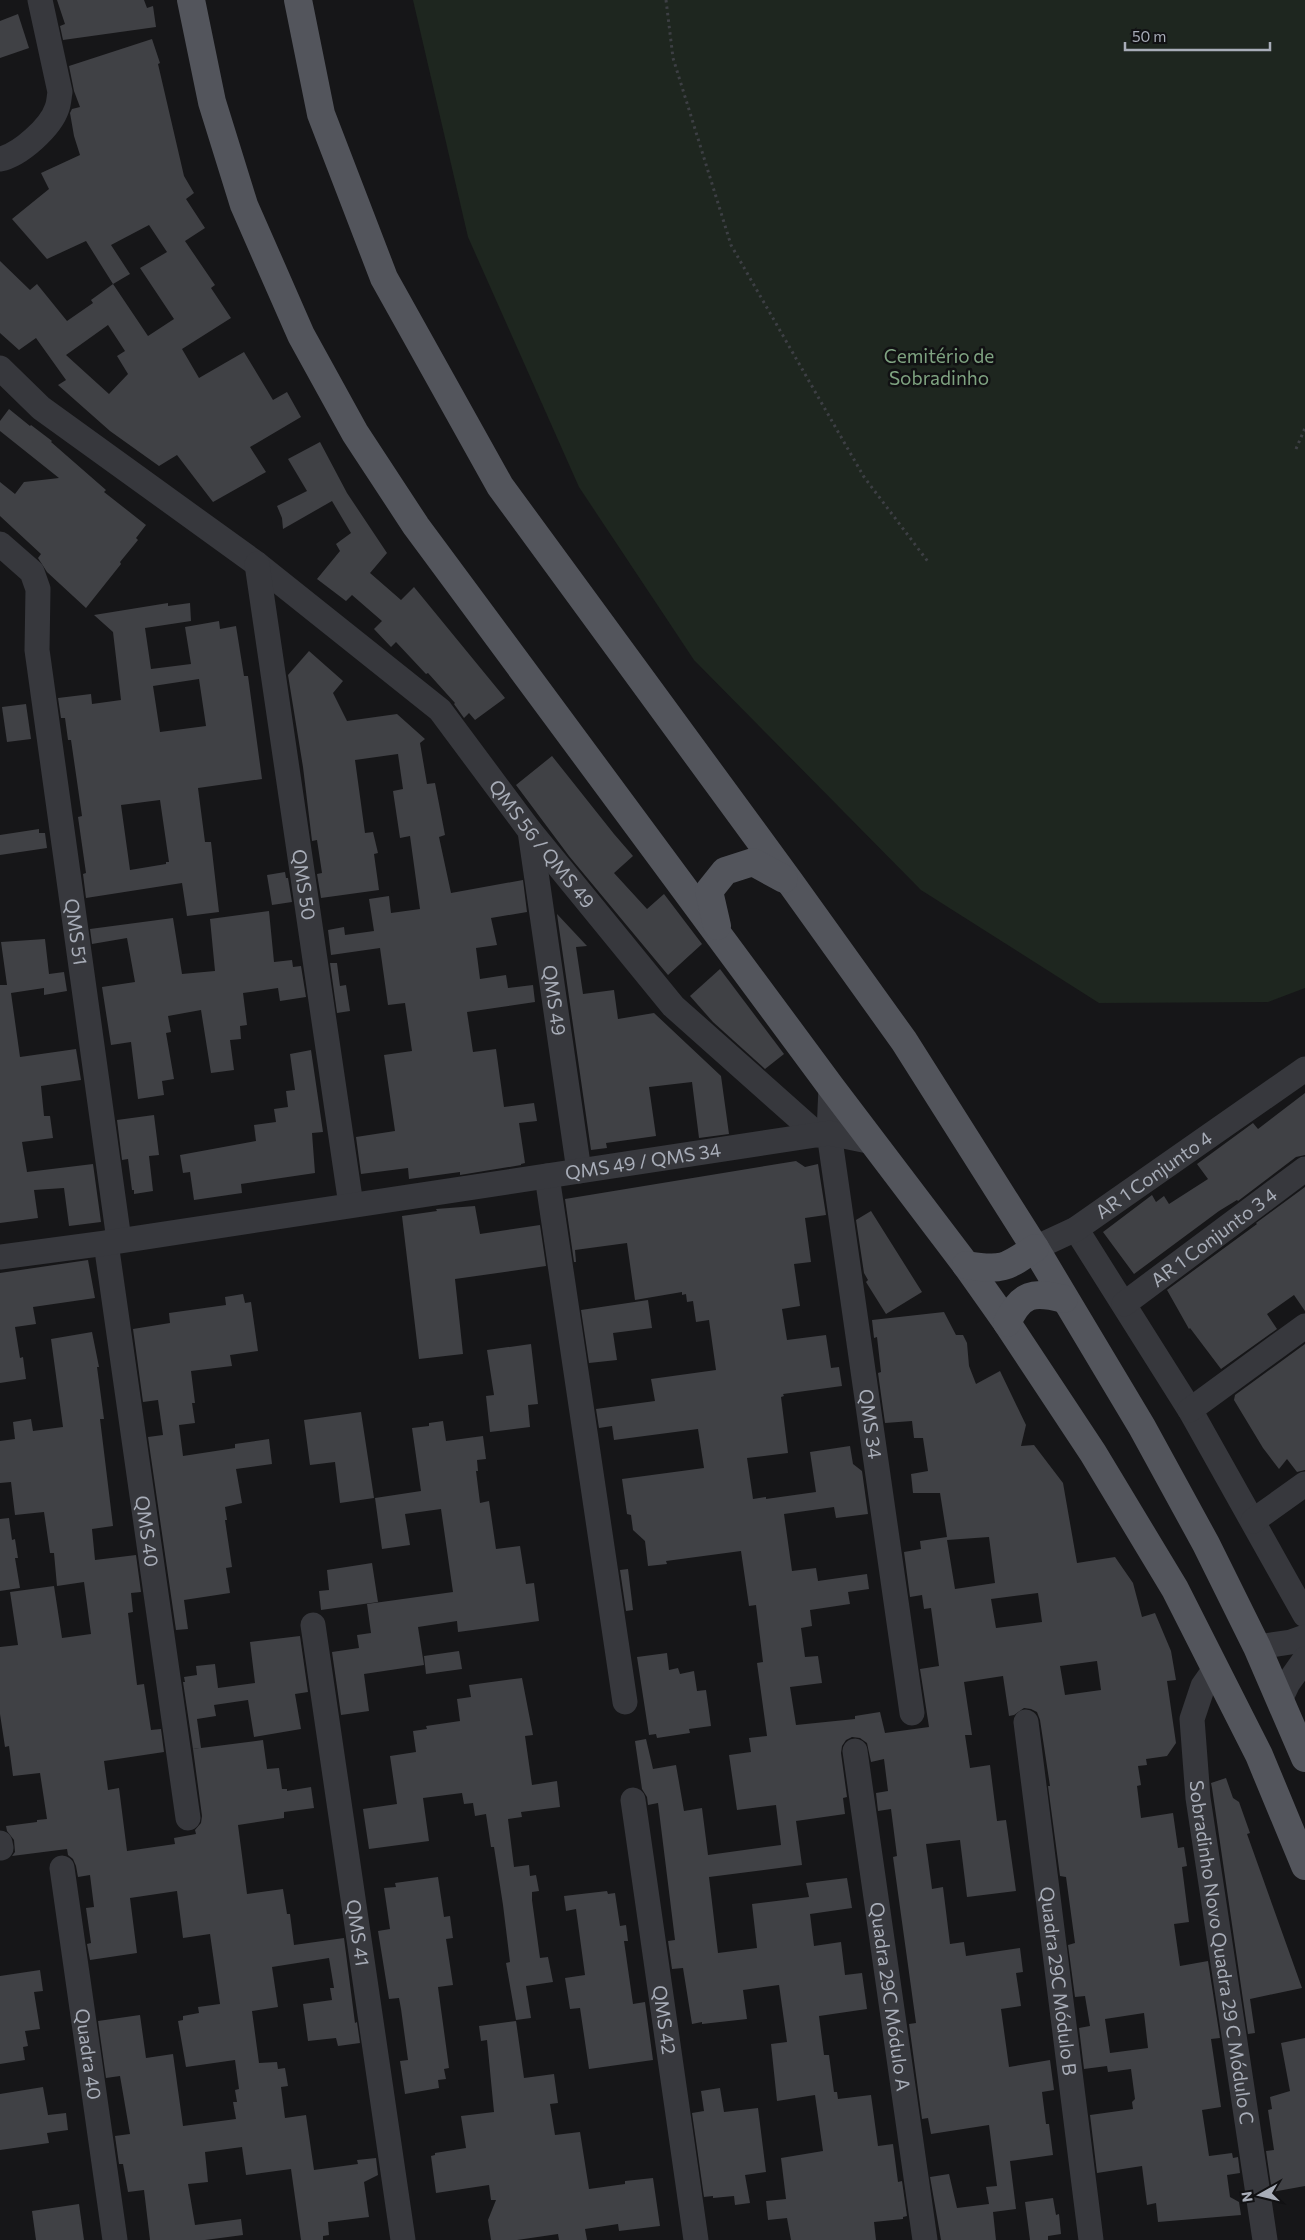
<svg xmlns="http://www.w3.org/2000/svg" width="1305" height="2240" viewBox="0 0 1305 2240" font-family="Commissioner,sans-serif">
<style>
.green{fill:#1e261f}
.building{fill:#404145;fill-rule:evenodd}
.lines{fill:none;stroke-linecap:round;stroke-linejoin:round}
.path{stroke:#3d3f44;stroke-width:3;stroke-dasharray:2.5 4;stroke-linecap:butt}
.minor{stroke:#37383d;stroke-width:25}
.major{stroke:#53555c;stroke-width:28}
.labels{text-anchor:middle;stroke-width:5;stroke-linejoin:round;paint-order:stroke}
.park-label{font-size:19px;fill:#7fa381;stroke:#111113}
.street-label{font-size:19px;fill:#a8adb8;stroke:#111113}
</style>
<rect width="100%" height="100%" fill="#161618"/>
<path class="green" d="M413,0H1305V988L1268,1002L1099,1003L921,890L694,660L579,487L468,237Z"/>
<g class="building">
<path d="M57,0H144L147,8L153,6L156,27L63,40L60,26L65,24Z"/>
<path d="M18,14L29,48L0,58V21Z"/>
<path d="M152,39L160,63L158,64L184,176L194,193L186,199L205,228L185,241L215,285L211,288L231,318L182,349L199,378L244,352L273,400L287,392L301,417L250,447L266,472L213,502L177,455L159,466L110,431L58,385L66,380L36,338L19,350L0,333V261L30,290L37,284L67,321L93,303L91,300L113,284L86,241L47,259L12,219L49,189L41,173L80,155L74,136L70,113L72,109L80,107L74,91L69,66ZM149,225L167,252L140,268L174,319L148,336L113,284L130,274L111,245ZM108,325L125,351L117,356L128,374L109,394L66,355Z"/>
<path d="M9,409L30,426L31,425L52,441L51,442L106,490L104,492L146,525L136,538L138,540L120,562L121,564L86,608L47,572L38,558L41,554L0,516V482L15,494L24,482L59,478L0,431V421Z"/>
<path d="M320,442L347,493L387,553L370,573L401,600L414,587L505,698L475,720L469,713L464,718L454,704L455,703L428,673L426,674L396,642L391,647L374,629L382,621L352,595L346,601L317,579L340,551L336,544L351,533L332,501L283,529L282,518L277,506L307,491L288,459Z"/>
<path d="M168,603V606L190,603L191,621L145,628L151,669L191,664L185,627L219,621L220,629L236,626L244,676H248L262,779L198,788L205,842H211L219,912L187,916L182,883L86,898L83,874L86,873L78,817L82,816L71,740H68L65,718H61L58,698L91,694L92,704L121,700L113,632L94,615ZM199,679L206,726L160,732L153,686ZM160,800L169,862H166V864L130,870L121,805Z"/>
<path d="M309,651L343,681L333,693L347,721L397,714L425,739L420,743L427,784L435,783L445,835L439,837L451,893L523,880L527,912L491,918L497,945L476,948L480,979L506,975L508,988L533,985L535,1002L467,1012L473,1052L496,1049L504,1107L534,1103L537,1121L519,1123L525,1163L521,1164V1165L460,1175V1172L409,1179L408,1168L361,1174L356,1137L395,1131L384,1055L412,1051L405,1003L388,1005L380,948L331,955L328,930L344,927L345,935L374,931L369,899L389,896L391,913L420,909L410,836L400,838L393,791L403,789L398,754L355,760L365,833L373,832L378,853L374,854L379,890L321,898L317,874L322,873L317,840L312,841L303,767L288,675Z"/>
<path d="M26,704L31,739L7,742L2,707Z"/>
<path d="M552,756L614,834L633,856L614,873L647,909L664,894L702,944L668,975L569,856L516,785Z"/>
<path d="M39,829V833H45L47,848L0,855V835Z"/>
<path d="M285,872L286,878H288L292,902L272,905L267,875Z"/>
<path d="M269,911L274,962L292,960L293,967L301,966L306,997L280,1001L278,988L243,993L247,1025L240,1026L241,1039L230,1040L234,1070L211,1073L201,1010L168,1016L171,1032L166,1033L174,1079L162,1081L164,1095L138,1099L131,1042L111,1045L102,987L135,982L127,938L92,944L90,929L173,918L182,974L215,971L210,919Z"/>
<path d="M557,914L587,946L576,947L583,994L614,990L618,1019L654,1013L721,1076L729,1134L699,1138L692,1082L649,1087L656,1136L606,1143L607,1148L591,1150Z"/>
<path d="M45,939L49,974L64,972L67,991L44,995V988L11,993L20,1057L76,1049L81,1080L41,1086L44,1116H50L53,1138L22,1142L27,1172L93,1164L101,1222L69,1226L64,1188L34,1190L38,1218L0,1223V985H7L1,942Z"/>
<path d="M330,963H337L340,986L346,985L350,1011L337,1013Z"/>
<path d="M720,969L784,1054L765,1069L713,1022L690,996Z"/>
<path d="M311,1050L323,1132L312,1133L315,1173L241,1184L242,1193L194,1200L190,1172L183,1173L180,1155L256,1141L254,1125L276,1122L274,1109L288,1107L286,1091L295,1090L290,1054Z"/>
<path d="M1305,1093V1155L1296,1157L1238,1201L1237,1200L1219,1211L1134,1274L1103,1232L1152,1195L1156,1202L1164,1196L1169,1204L1208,1179L1197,1164L1253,1123L1258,1129Z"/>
<path d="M154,1115L159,1155L149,1156L153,1191L134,1194V1190H132L128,1159L122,1160L117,1120Z"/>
<path d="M796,1161L805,1167L818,1164L826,1215L805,1218L811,1262L794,1264L800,1306L782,1309L787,1340L826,1335L831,1368L839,1367L842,1386L783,1394L784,1396L781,1397L788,1453L747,1458L753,1499L766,1497V1499L816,1492L810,1452L850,1446L853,1464L862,1471L868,1514L836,1518L834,1507L784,1514L792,1571L816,1568L818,1581L867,1574L869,1589L848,1592L850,1604L810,1610L812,1626L801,1628L805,1657L818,1656L822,1683L790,1687L796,1725L855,1719V1716L880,1712L885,1733L929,1727L920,1669L939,1666L931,1608L924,1609L922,1595L910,1597L904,1552L921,1549L920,1541L947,1537L940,1493H913L911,1474L928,1471L923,1438H914L912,1421L885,1423L878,1373L881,1372L877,1337L874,1338L872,1320L944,1312L956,1335H963L967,1343L969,1366L976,1384L1000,1371L1026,1425L1021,1446L1034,1445L1063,1483L1077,1563L1115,1557L1133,1583L1142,1617L1155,1613L1171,1651L1176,1680L1167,1681L1176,1743L1167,1756L1146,1759L1147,1765L1138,1766L1141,1785L1137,1786L1141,1818L1173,1813L1178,1848L1184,1847L1187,1866L1182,1867L1189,1922L1174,1924L1180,1966L1208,1961L1220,2038L1211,2039L1221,2107L1202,2110L1209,2156L1232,2153L1233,2158L1238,2157L1240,2173L1227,2175L1230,2197L1239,2202L1241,2215L1158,2222L1156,2203L1147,2205L1142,2166L1097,2173L1090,2115L1133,2109L1132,2102L1135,2099L1131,2069L1108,2072L1107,2066L1084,2069L1079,2028L1090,2026L1085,1996L1075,1997L1068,1945L1075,1943L1066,1877L1060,1876L1048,1786H1050L1040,1720L1037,1712L1031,1709L1024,1708L1014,1715L1009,1716L1003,1676L964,1682L972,1735H965L970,1768L990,1765L997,1821L1006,1820L1016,1891L967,1897L960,1840L926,1844L932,1889L943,1887L950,1944L964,1942L966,1956L1020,1948L1023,1972L1016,1973L1021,2006L1001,2009L1009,2067L1050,2060L1054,2090L1042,2092L1046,2124H1049L1053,2155L1010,2161L1016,2209L993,2212L996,2240H941L930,2177L949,2174L957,2208L989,2204L986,2187L997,2186L989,2125L931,2134L928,2118L922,2119L909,2024L916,2023L893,1857L897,1856L891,1809L878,1811L876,1793L888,1791L884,1759L871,1762L867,1743L860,1738L852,1737L846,1740L842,1746L841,1753L847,1797L843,1798L845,1814L796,1821L802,1865L709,1877L718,1953L757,1948L752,1904L809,1897L806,1883L847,1878L852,1908L810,1914L814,1946L841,1942L845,1975L862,1973L867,2009L819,2016L824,2055H829L834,2092H837L838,2099L871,2095L878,2146L893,2144L898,2182L902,2181L907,2216L903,2217V2219L874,2222L876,2240H791L787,2218L768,2220L766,2201L786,2199L781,2158L823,2151L815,2095L777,2101L771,2044L787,2042L779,1985L743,1990L747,2019L702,2024V2022L692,2024L683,1968L672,1969L668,1941L675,1940L658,1803L648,1805L647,1797L642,1789L635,1741L646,1739L653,1769L676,1765L684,1811L702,1808L708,1855L781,1845L776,1805L737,1810L729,1755L751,1752L749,1738L767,1736L757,1663L763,1662L756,1605L749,1606L741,1551L666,1561L667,1564L648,1566L645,1541L633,1530L631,1515L627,1514L622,1479L704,1468L698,1429L614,1440L612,1426L599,1428L596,1409L655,1401L651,1379L716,1370L709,1320L696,1322L693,1301L687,1302L686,1294L682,1295V1292L635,1300L627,1243L575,1250L576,1262H574L565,1199ZM989,1537L995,1583L955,1589L947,1540ZM1038,1593L1042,1622L996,1628L991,1599ZM1097,1661L1101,1690L1065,1695L1060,1666ZM1144,2013L1148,2048L1110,2053L1105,2019Z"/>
<path d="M1305,1187V1311L1294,1295L1267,1314L1277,1329L1221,1369L1190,1328L1189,1329L1167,1290L1257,1224L1256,1223Z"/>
<path d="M475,1206L480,1234L540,1225L546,1266L455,1279L463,1354L419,1359L402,1216L437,1211L436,1209Z"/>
<path d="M871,1211L922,1292L886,1314L866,1282L868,1280L864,1273L856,1220Z"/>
<path d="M88,1260L95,1298L33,1307L36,1324L15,1327L20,1358L23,1357L26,1379L0,1383V1273Z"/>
<path d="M243,1294L245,1303L251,1302L258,1351L230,1355L232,1366L191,1371L195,1403H192L195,1423L179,1425L183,1456L235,1448V1444L269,1439L272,1464L236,1469L242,1503L225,1507L227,1520H225L232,1567L226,1568L230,1593L184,1600L188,1629L176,1630L148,1437L163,1435L158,1400L143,1402L133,1329L170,1323L169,1313L226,1305L225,1297Z"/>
<path d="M648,1300L652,1328L613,1333L617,1360L589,1363L581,1310Z"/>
<path d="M92,1332L99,1367H97L104,1419H100L113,1526L92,1529L95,1560L136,1555L141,1592L131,1593L133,1612L128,1613L137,1685L144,1684L151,1730L161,1729L164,1752L104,1761L108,1790L119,1788L127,1851L175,1844L174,1838L196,1834L195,1830L201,1823L202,1816L193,1749L199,1748L193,1749L183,1682H185L184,1677L197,1675L196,1666L215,1664L218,1688L255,1683L250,1642L300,1636L308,1692L295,1694L301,1729L254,1737L248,1700L214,1705L216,1716L197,1719L201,1748L263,1740L267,1769L279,1768L282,1789H287V1791L311,1787L314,1808L284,1812V1818L238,1825L247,1894L283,1889L287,1914H290L294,1945L344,1938L355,2023L357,2022L360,2043L338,2046L336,2038L308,2041L303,2004L332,2000L330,1988H334L329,1958L272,1967L278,2007L252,2011L259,2063L277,2062L278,2069L285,2068L288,2086L281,2087L285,2118L306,2115L314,2170L358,2164L357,2160L376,2158L378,2175L364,2182L369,2217L328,2222L329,2235L323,2236V2240H301L291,2169L246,2175L242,2147L205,2152L208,2182L188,2184L195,2225L241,2219L243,2235L205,2240H150L144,2190L128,2192L123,2164H119L115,2136L130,2134L120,2076L106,2078L98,2021L140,2015L146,2058L173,2054L183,2126L236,2119L233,2102H237L235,2090L239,2089L235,2060L186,2067L178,2021L183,2020V2016L199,2013L198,2007L220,2004L210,1934L183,1938L177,1891L130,1898L137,1953L90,1960L87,1944L91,1943L86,1908L94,1907L90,1875L78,1877L76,1866L73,1859L68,1855L67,1849L12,1856L15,1852L14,1840L7,1831L6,1826L37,1822V1820L47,1819L40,1773L13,1776L9,1746L5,1747L0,1714V1647L18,1645L10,1592L54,1586L62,1638L91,1634L84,1582L57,1586L54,1553H50L44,1512L15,1515L11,1482L0,1483V1441L15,1439L13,1422L31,1419L33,1431L63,1427L51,1339Z"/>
<path d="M531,1344L538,1404L528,1405L530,1427L490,1432L486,1396L494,1395L487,1350Z"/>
<path d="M1305,1344V1470L1297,1472L1287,1459L1279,1469L1263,1448L1234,1400L1235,1395Z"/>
<path d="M361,1412L374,1498L340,1503L335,1462L310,1465L304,1420Z"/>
<path d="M443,1421L446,1441L483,1436L486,1459L477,1460L478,1471H476L480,1503L489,1501L496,1549L520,1546L526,1584L534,1583L539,1621L458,1632L457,1621L418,1627L424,1665L364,1674L369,1711L341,1715L332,1652L359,1648L357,1635L371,1633L367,1604L453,1592L441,1509L405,1514L410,1545L382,1549L375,1498L421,1491L412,1428L429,1426V1423Z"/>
<path d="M9,1518L12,1540L15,1539L18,1558H15L20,1588L0,1591V1519Z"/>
<path d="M372,1563L378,1602L321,1610L319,1591L329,1590L327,1570Z"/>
<path d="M628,1569L633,1610L626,1611L620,1570Z"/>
<path d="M459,1651L462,1669L426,1674L424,1656Z"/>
<path d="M667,1653L669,1670L678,1668L680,1674L694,1671L697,1691L706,1690L711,1726L689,1729L690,1733L657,1738L656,1734L649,1735L637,1657Z"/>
<path d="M522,1678L533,1735L525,1736L532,1785L557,1781L560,1807L521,1812L522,1817L508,1819L514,1867L529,1865L530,1876L536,1875L539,1891L532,1892V1900L540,1958L548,1957L553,1982L526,1986L531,2018L516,2020L506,1963L510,1962L503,1905L494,1847H491L486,1814L475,1816L473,1803L464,1804L462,1793L423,1798L429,1841L369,1849L363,1809L397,1804L390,1756L416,1752L413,1731L427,1729L426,1726L460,1721L457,1699L471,1697L469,1685Z"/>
<path d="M1226,1778L1233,1798L1239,1802L1250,1833L1247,1834L1302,1988L1250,1999L1255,2033L1248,2034L1212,1788L1211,1783Z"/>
<path d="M438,1877L444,1917L450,1916L453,1938L446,1939L453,1985L438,1987L449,2068L444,2069L446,2079L438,2080L439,2088L405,2094L400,2061L408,2060L401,2009L399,1998L389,1999L378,1931L390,1929L384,1888L396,1887L395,1883Z"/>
<path d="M607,1891L608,1894L615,1893L620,1926L626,1925L628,1941H624L633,2004L645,2002L653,2060L589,2069L580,2008L570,2009L565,1978L585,1975L576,1909L566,1911L564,1896Z"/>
<path d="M40,1970L43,1991L34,1992L40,2029L25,2031L28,2046L23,2047L25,2060L0,2064V1976Z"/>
<path d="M516,2021L524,2078L554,2074L558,2103L550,2104L555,2135L580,2132L589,2189L625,2184V2181L653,2178L660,2226L619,2231L618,2224L585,2229L587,2240H559L558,2234L517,2240H491L488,2220L496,2200H491L489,2185L436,2193L431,2156L435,2155V2153L466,2148L461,2116L494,2112L487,2040L481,2041L479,2026Z"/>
<path d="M1305,2038V2186L1272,2192L1266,2151L1274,2150L1268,2110L1272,2109L1270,2097L1290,2091L1281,2043Z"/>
<path d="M43,2087L48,2115L66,2113L68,2130L47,2133L49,2143L0,2150V2094Z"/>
<path d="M720,2088L724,2112L758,2108L766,2172L745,2175L750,2203L735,2205L734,2196L713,2198V2196L704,2197L692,2113L704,2111L701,2091Z"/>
<path d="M1053,2198L1056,2215L1059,2214L1061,2234L1048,2236V2240H1030L1025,2202Z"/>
<path d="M79,2204L84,2240H36L32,2211Z"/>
</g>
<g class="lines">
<g class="path">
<path d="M666,0L673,58L731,245L864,477L929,563"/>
<path d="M1296,449L1305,428"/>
</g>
<g class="minor">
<path d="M0,159C20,155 51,127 57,108C59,103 59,97 60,92L40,0"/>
<path id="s1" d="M0,368L41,408L257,564L440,710L530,831L673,1006L818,1135"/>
<path id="s2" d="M0,544L32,572L38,589L37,650L119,1240"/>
<path id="s3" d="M257,564L351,1205"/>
<path id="s4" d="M530,831L579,1171"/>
<path id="s5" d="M831,1087L829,1133L912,1713"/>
<path d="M547,1176L625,1702"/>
<path d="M1076,1229L1190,1410L1305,1615"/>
<path id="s6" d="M106,1243L188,1818"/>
<path id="s7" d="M1035,1248L1076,1229L1305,1069"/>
<path id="s8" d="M0,1257L106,1243L829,1133L873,1142"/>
<path id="s9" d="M1124,1304L1305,1169"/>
<path d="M1190,1410L1305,1326"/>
<path d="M1253,1521L1305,1484"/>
<path id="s10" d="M313,1625L403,2240"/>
<path d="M1257,1647L1291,1642L1305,1637"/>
<path id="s11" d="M1215,1669L1203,1686L1192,1719L1198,1798L1265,2240"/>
<path d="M1280,1700L1288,1683L1305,1659"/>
<path id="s12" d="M1026,1722L1091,2240"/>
<path id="s13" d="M855,1751L925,2240"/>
<path id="s14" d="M633,1800L696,2240"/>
<path d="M0,1843L1,1848"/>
<path id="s15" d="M62,1868L115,2240"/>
</g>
<g class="major">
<path d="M191,0L212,102L244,205L301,335L355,433L416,526L831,1087L966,1265L1007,1323L1093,1453L1175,1589L1259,1755L1305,1866"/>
<path d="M298,0L321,114L384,278L500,486L790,882L904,1041L1035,1248L1142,1427L1206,1544L1257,1647L1305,1758"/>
<path d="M717,926L709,891L725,871L753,862L784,879"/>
<path d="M966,1265C1002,1271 1006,1268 1035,1248"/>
<path d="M1007,1323C1021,1293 1033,1291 1064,1299"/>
</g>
</g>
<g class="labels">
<g class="park-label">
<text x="939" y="363">Cemitério de<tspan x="939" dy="22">Sobradinho</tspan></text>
</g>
<g class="street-label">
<text dy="7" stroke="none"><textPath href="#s1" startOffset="726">QMS 56 / QMS 49</textPath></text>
<text dy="7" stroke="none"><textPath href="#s3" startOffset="324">QMS 50</textPath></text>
<text dy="7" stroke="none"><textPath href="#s2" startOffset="406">QMS 51</textPath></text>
<text dy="7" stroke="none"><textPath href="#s4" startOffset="171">QMS 49</textPath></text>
<text dy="7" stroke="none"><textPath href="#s8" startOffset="650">QMS 49 / QMS 34</textPath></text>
<text dy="7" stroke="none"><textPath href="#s7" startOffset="140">AR 1 Conjunto 4</textPath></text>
<text dy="7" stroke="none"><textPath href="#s9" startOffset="112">AR 1 Conjunto 3 4</textPath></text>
<text dy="7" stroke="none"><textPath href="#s5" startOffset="340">QMS 34</textPath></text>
<text dy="7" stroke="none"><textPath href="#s6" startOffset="291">QMS 40</textPath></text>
<text dy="7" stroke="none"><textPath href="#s10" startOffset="311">QMS 41</textPath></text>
<text dy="7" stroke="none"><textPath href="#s11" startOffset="291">Sobradinho Novo Quadra 29 C Módulo C</textPath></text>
<text dy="7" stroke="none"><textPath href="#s12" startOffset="261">Quadra 29C Módulo B</textPath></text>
<text dy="7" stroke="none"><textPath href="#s13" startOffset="248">Quadra 29C Módulo A</textPath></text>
<text dy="7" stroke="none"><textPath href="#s14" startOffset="222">QMS 42</textPath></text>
<text dy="7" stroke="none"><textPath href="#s15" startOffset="188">Quadra 40</textPath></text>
</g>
</g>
<g transform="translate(1260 2195) rotate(262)" stroke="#111113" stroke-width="4" paint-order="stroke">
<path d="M0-4L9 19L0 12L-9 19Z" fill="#a8adb8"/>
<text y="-8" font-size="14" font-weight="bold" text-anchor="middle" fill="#a8adb8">N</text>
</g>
<path d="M1125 42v8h145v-8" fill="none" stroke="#a8adb8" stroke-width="2.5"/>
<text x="1132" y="42" font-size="15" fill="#a8adb8" stroke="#111113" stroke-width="4" paint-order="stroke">50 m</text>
</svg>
